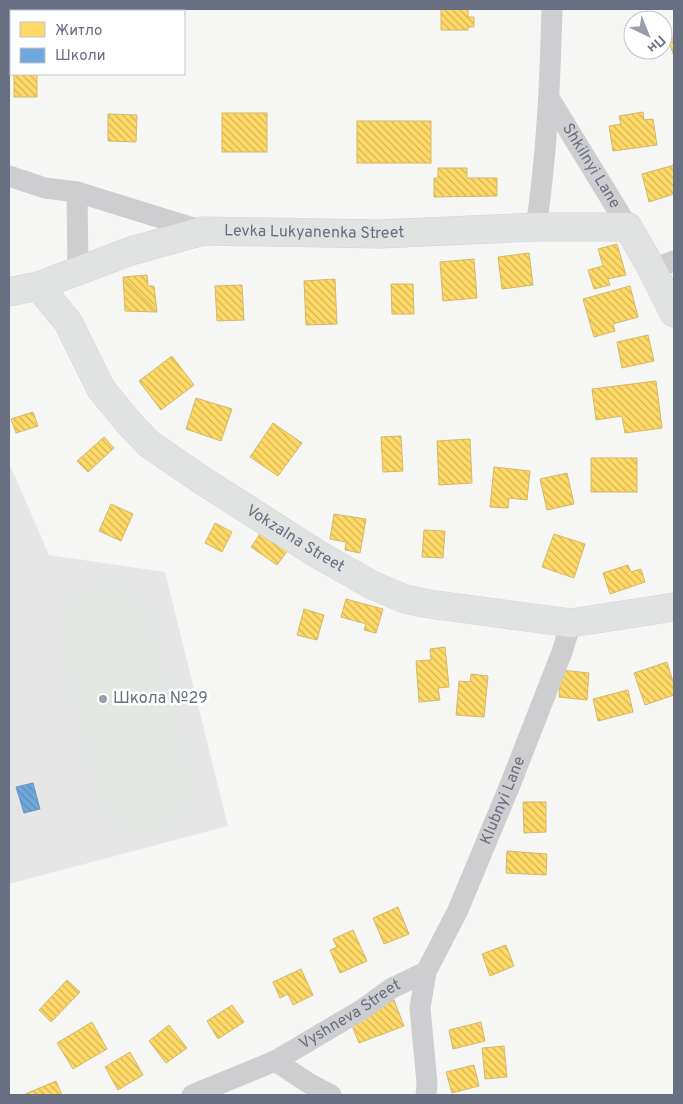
<svg xmlns="http://www.w3.org/2000/svg" width="683" height="1104" font-family="Overpass,sans-serif">
  <style>
    .built { fill: #e6e6e7 }
    .green { fill: #e4e8e4 }
    .homes { fill: url(#homes-back-hatch); stroke: #d2b96e }
    .schools { fill: url(#schools-back-hatch); stroke: #6d97c1 }
    .lines { fill: none; stroke-linecap: round; stroke-linejoin: round }
    .secondary-casing { stroke: #d3d3d4; stroke-width: 29 }
    .street { stroke: #ceced0; stroke-width: 21 }
    .secondary { stroke: #e1e2e2; stroke-width: 28 }
    .poi-dot { fill: #9a9eaa; stroke: #fff; stroke-width: 2 }
    .labels { text-anchor: middle; dominant-baseline: central; stroke-width: 5; stroke-linejoin: round; paint-order: stroke }
    .street-label { font-size: 16px; fill: #696f82; stroke: #fff }
    .poi-label { font-size: 16px; fill: #696f82; stroke: #fff; text-anchor: start }
  </style>
  <defs>
    <pattern id="homes-back-hatch" width="6" height="6" patternUnits="userSpaceOnUse" patternTransform="scale(1.25)"><rect width="6" height="6" fill="#ffd966"/><path d="M-1 5l2 2M0 0l6 6M5-1l2 2" fill="none" stroke="#d2b459"/></pattern>
    <pattern id="schools-back-hatch" width="6" height="6" patternUnits="userSpaceOnUse" patternTransform="scale(1.25)"><rect width="6" height="6" fill="#6fa8dc"/><path d="M-1 5l2 2M0 0l6 6M5-1l2 2" fill="none" stroke="#5f8db8"/></pattern>
  </defs>
  <rect width="100%" height="100%" fill="#f6f6f5"/>
  <path class="built" d="M9 463 49 555 165 572 228 826 9 884Z"/>
  <path class="green" d="M96 582C130 582 141 588 155 620L195 777C195 783 196 791 195 797 188 829 149 845 121 829 109 822 103 810 98 798L58 641C58 607 64 596 96 582Z"/>
  <g class="homes">
    <path d="M9 9H41V11L9 10Z"/>
    <path d="M441 9H468V17H474V27H468V30H441Z"/>
    <path d="M674 38V56L668 40Z"/>
    <rect x="9" y="40" width="2" height="23"/>
    <rect x="14" y="74" width="23" height="23"/>
    <path d="M643 112 644 120 653 119 657 145 613 151 609 126 621 124 619 116Z"/>
    <rect x="222" y="113" width="45" height="39"/>
    <path d="M108 114 137 115 136 142 108 141Z"/>
    <rect x="357" y="121" width="74" height="42"/>
    <path d="M674 165V194L649 202 642 174Z"/>
    <path d="M438 168H467V178H497V196L434 197V178H438Z"/>
    <path d="M617 244 626 275 608 279 610 285 594 289 588 270 603 266 598 249Z"/>
    <path d="M529 253 533 285 502 289 498 257Z"/>
    <path d="M474 259 477 298 443 301 440 262Z"/>
    <path d="M147 275 148 286H154L157 312 123 277Z"/>
    <path d="M123 277 157 312 125 311Z"/>
    <path d="M335 279 337 324 306 325 304 281Z"/>
    <path d="M391 284H413L414 314H392Z"/>
    <path d="M242 285 244 320 217 321 215 286Z"/>
    <path d="M630 286 638 317 613 324 615 331 594 337 583 299Z"/>
    <path d="M648 335 654 361 622 368 617 342Z"/>
    <path d="M172 356 194 385 161 410 139 381Z"/>
    <path d="M656 381 662 428 625 433 622 416 596 420 592 389Z"/>
    <path d="M196 398 232 409 221 441 186 429Z"/>
    <path d="M33 412 38 426 16 433 11 419Z"/>
    <path d="M273 423 302 443 278 476 250 457Z"/>
    <path d="M401 436 403 471 383 472 381 437Z"/>
    <path d="M104 437 114 448 88 472 77 461Z"/>
    <path d="M470 439 472 483 439 485 437 441Z"/>
    <rect x="591" y="458" width="46" height="34"/>
    <path d="M494 467 530 471 527 500 509 498 508 508 490 507Z"/>
    <path d="M567 473 574 504 547 510 540 479Z"/>
    <path d="M111 504 133 514 121 541 99 531Z"/>
    <path d="M334 514 366 519 360 553 345 550 346 542 330 539Z"/>
    <path d="M215 523 232 532 222 552 205 543Z"/>
    <path d="M424 530 445 531 443 558 422 557Z"/>
    <path d="M262 531 288 550 277 565 251 547Z"/>
    <path d="M554 534 585 544 574 578 542 567Z"/>
    <path d="M628 565 631 572 641 569 645 582 610 594 603 573Z"/>
    <path d="M346 599 383 609 376 633 364 630 366 624 341 617Z"/>
    <path d="M304 609 324 615 317 640 297 635Z"/>
    <path d="M445 647 449 687 438 688 440 700 419 702 416 661 431 660 430 649Z"/>
    <path d="M667 662 674 685V695L645 705 634 673Z"/>
    <path d="M561 670 589 673 587 700 559 697Z"/>
    <path d="M471 674 488 676 484 717 456 715 459 681 470 682Z"/>
    <path d="M628 690 633 712 598 721 593 699Z"/>
    <path d="M523 802H546V832L524 833Z"/>
    <path d="M507 851 547 854 546 875 506 873Z"/>
    <path d="M398 907 409 934 384 944 373 918Z"/>
    <path d="M353 930 367 961 340 973 330 950 337 947 333 939Z"/>
    <path d="M506 945 514 966 490 976 482 954Z"/>
    <path d="M301 969 313 995 293 1005 288 994 280 998 273 982Z"/>
    <path d="M67 980 80 992 51 1022 39 1010Z"/>
    <path d="M394 1000 404 1026 359 1043 349 1018Z"/>
    <path d="M232 1005 244 1022 218 1039 207 1021Z"/>
    <path d="M92 1022 107 1049 73 1069 57 1043Z"/>
    <path d="M481 1022 485 1041 453 1049 449 1030Z"/>
    <path d="M169 1025 187 1048 166 1063 149 1041Z"/>
    <path d="M504 1046 507 1077 485 1079 482 1048Z"/>
    <path d="M130 1052 143 1075 118 1090 105 1067Z"/>
    <path d="M474 1065 479 1086 452 1093 446 1072Z"/>
    <path d="M56 1081 62 1095H23Z"/>
  </g>
  <path class="schools" d="M33 783 40 809 24 813 16 787Z"/>
  <g class="lines">
    <defs>
      <g id="secondary">
        <path id="s4" d="M38 286 68 322 101 389 129 423 149 444 203 481 319 555 372 585 405 599 429 604 571 623 674 607"/>
        <path id="s5" d="M9 292 38 286 131 251 203 231 379 234 536 227H628L652 269 674 313"/>
      </g>
    </defs>
    <use href="#secondary" class="secondary-casing"/>
    <g class="street">
      <path id="s1" d="M549 98 628 227"/>
      <path d="M9 176 45 188 77 192 203 231"/>
      <path d="M77 192 78 272"/>
      <path d="M536 227C547 155 550 82 552 9"/>
      <path d="M652 269 674 261"/>
      <path d="M275 1061 310 1084 331 1095"/>
      <path id="s2" d="M192 1095 275 1061 363 1009 392 988 426 972"/>
      <path id="s3" d="M426 1095 427 1083 420 1008 426 972 458 910 510 785 562 652 571 623"/>
    </g>
    <use href="#secondary" class="secondary"/>
  </g>
  <circle class="poi-dot" cx="103" cy="699" r="5"/>
  <g class="labels">
    <g class="street-label">
      <text stroke="none"><textPath href="#s1" startOffset="80">Shkilnyi Lane</textPath></text>
      <text stroke="none"><textPath href="#s5" startOffset="315">Levka Lukyanenka Street</textPath></text>
      <text stroke="none"><textPath href="#s4" startOffset="369">Vokzalna Street</textPath></text>
      <text stroke="none"><textPath href="#s3" startOffset="312">Klubnyi Lane</textPath></text>
      <text stroke="none"><textPath href="#s2" startOffset="178">Vyshneva Street</textPath></text>
    </g>
    <g class="poi-label">
      <text x="113" y="699">Школа №29</text>
    </g>
  </g>
  <rect width="683" height="1104" fill="none" stroke="#696f82" stroke-width="20"/>
  <rect x="10" y="10" width="175" height="65" fill="#ffffff" stroke="#c3c5cd"/>
  <rect x="20" y="22" width="25" height="15" fill="#ffd966" stroke="#c3c5cd"/>
  <text x="55" y="35" font-size="15" fill="#696f82">Житло</text>
  <rect x="20" y="48" width="25" height="15" fill="#6fa8dc" stroke="#c3c5cd"/>
  <text x="55" y="60" font-size="15" fill="#696f82">Школи</text>
  <g transform="translate(648 35) rotate(137)"><circle r="24" fill="#ffffff" stroke="#c3c5cd"/>
  <path d="M0-4L9 19L0 12L-9 19Z" fill="#9a9eaa"/>
  <text y="-8" font-size="14" font-weight="bold" text-anchor="middle" fill="#696f82">Пн</text>
  </g>
</svg>
